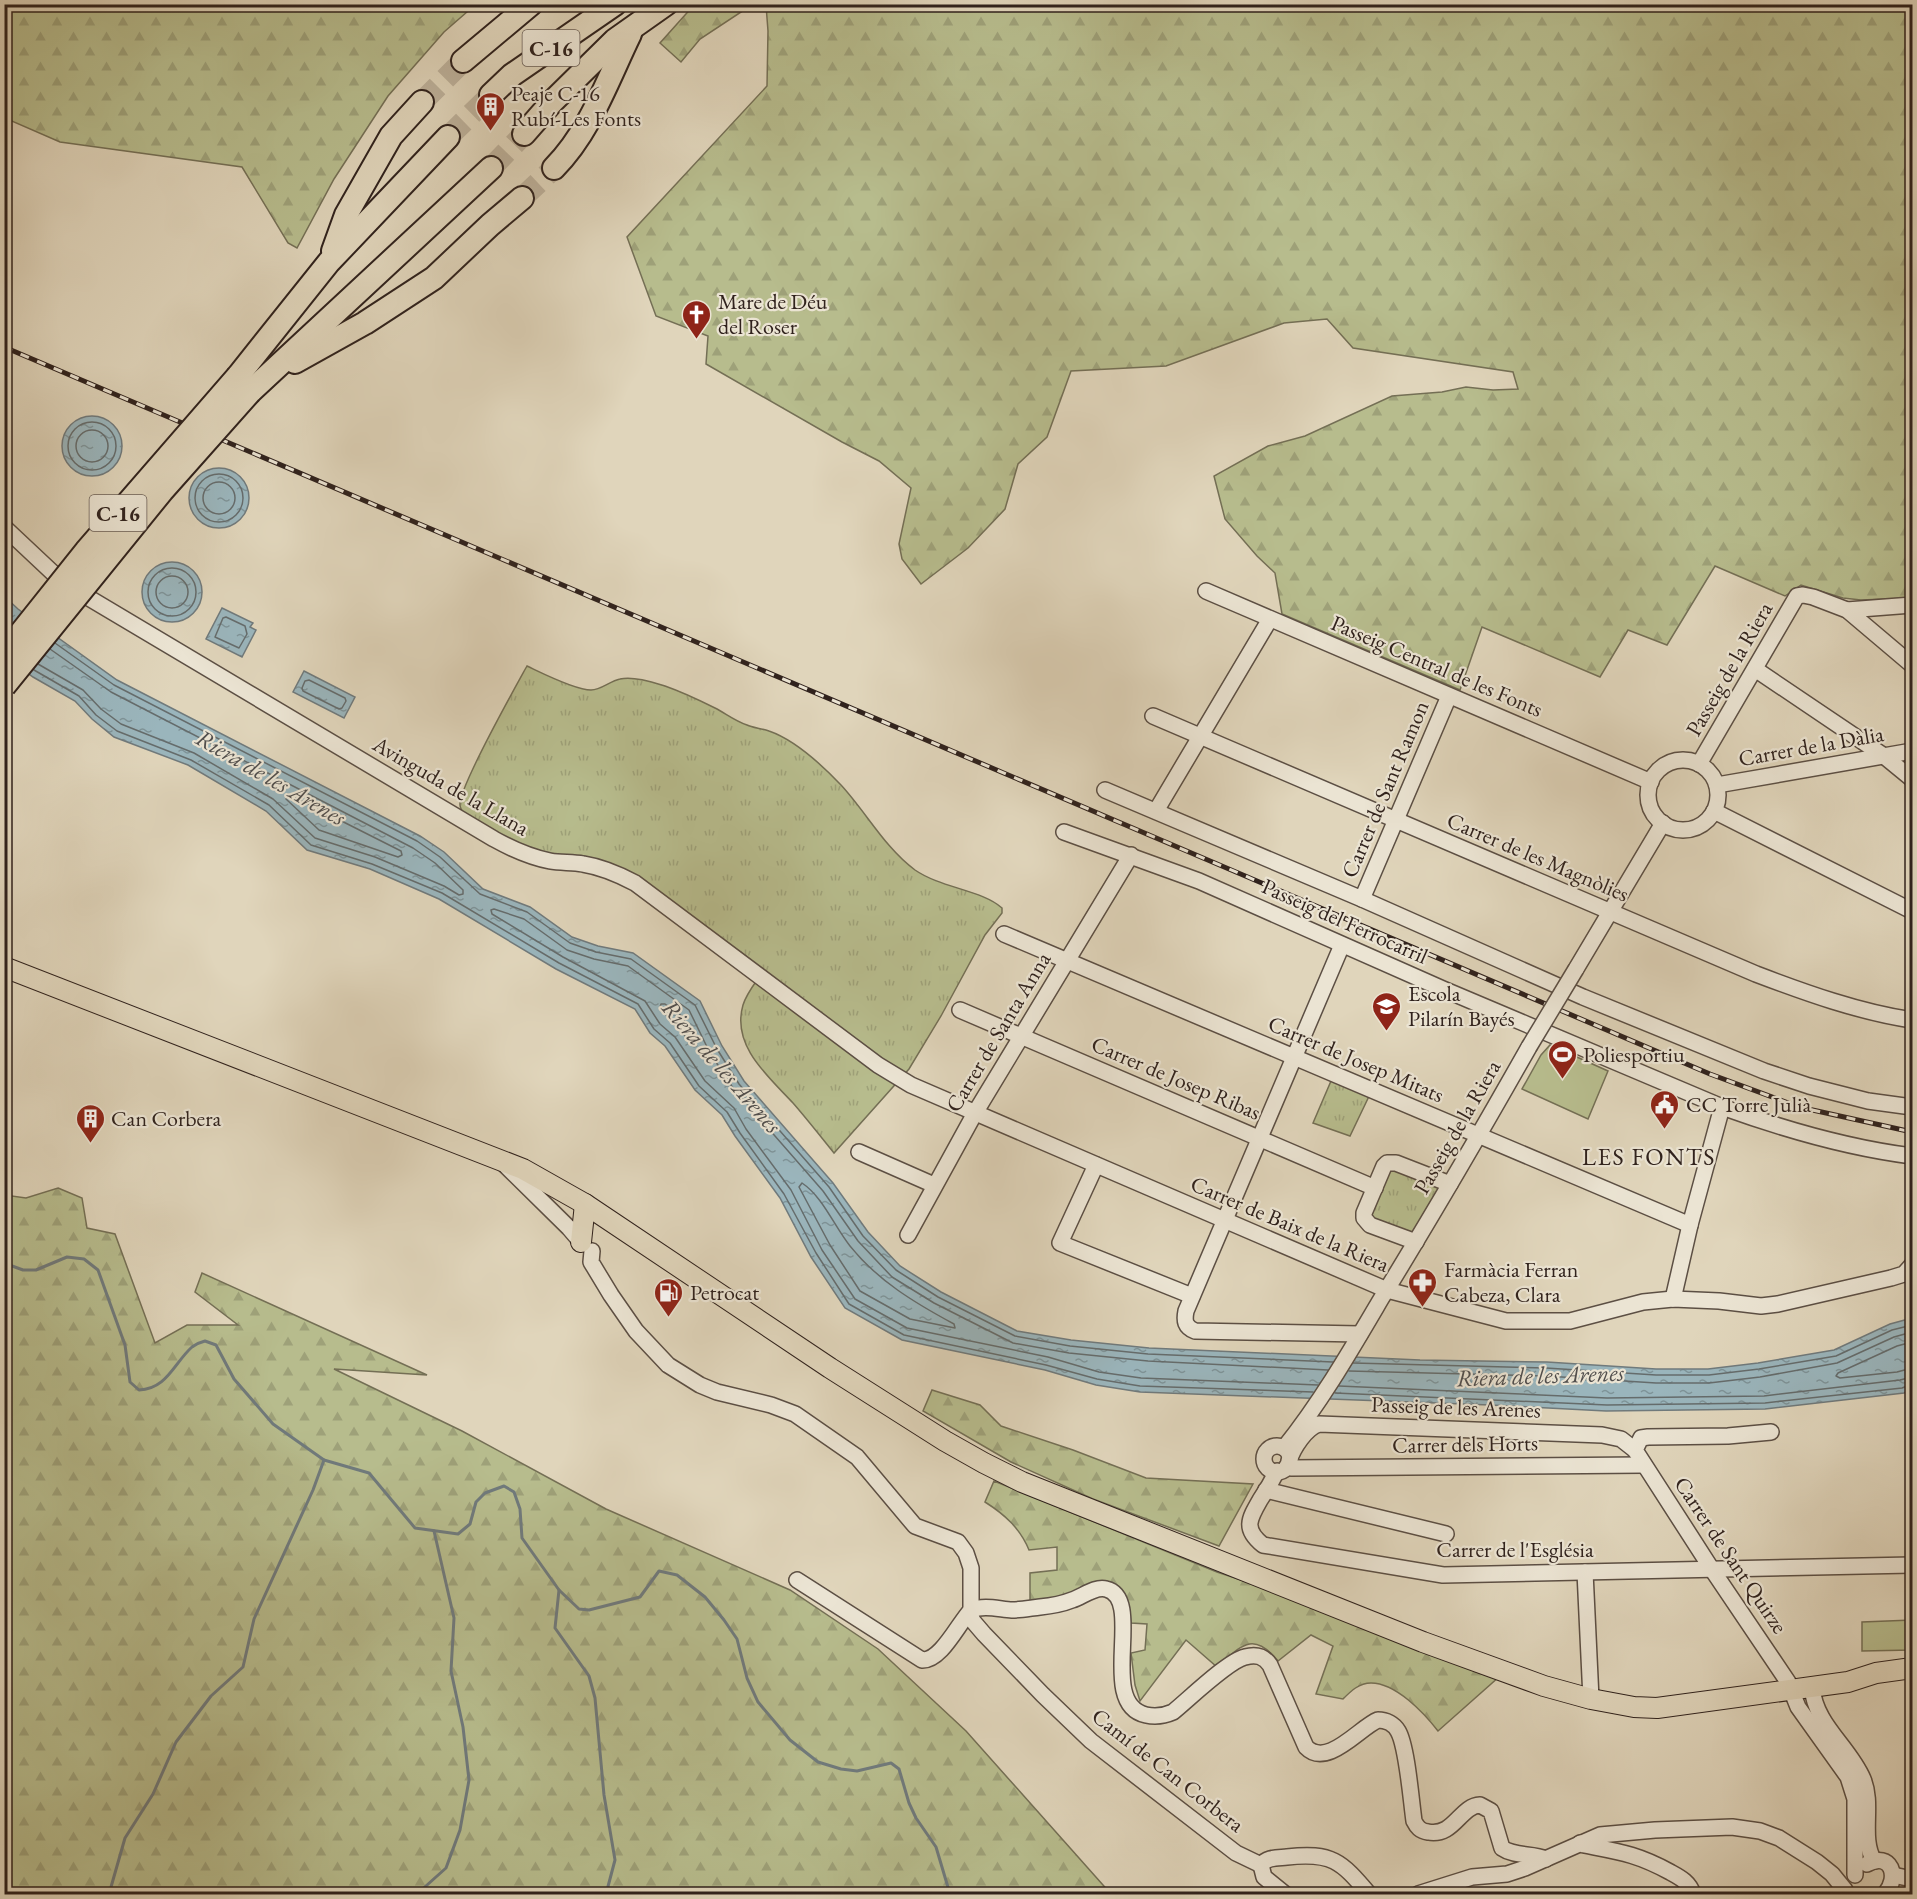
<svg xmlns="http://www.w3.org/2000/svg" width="1917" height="1899" font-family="'EB Garamond',serif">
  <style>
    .forest { fill: url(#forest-firs); stroke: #746f55; stroke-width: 1.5 }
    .park { fill: url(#park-tufts); stroke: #746f55; stroke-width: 1.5 }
    .pitch { fill: #b7bc8d; stroke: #746f55; stroke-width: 1.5 }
    .water { fill: url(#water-ripples); stroke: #707a7c; stroke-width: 1.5 }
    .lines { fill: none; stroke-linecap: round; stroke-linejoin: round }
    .shore { stroke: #656c6c; stroke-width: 1.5 }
    .stream { stroke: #707a7c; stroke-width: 3 }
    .highway-tunnel { stroke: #bdb19b; stroke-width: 22; stroke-dasharray: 22 11; stroke-linecap: butt }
    .minor-casing { stroke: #5c4f44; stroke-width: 18 }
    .major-casing { stroke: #30221d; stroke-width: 22 }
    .highway-casing { stroke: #30221d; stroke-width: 26 }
    .minor { stroke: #ebe4d3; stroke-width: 15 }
    .major { stroke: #e0d5bb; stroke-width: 20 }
    .highway { stroke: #e0d5bb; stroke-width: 22 }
    .rail-casing { stroke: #30221d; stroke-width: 5 }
    .rail { stroke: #ebe4d3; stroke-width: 3; stroke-dasharray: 9; stroke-linecap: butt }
    .minor-bridge-casing { stroke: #5c4f44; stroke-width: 18; stroke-linecap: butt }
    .highway-bridge-casing { stroke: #30221d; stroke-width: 26; stroke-linecap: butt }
    .minor-bridge { stroke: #ebe4d3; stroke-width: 15 }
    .highway-bridge { stroke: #e0d5bb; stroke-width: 22 }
    .labels { text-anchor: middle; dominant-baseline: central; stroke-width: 4.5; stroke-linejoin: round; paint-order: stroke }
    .shield { fill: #ebe4d3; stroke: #685c54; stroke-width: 1.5 }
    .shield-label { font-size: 21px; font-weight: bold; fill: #30221d }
    .poi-label { font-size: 22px; fill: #30221d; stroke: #ebe4d3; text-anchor: start }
    .street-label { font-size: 22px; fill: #30221d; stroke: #ebe4d3 }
    .water-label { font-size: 24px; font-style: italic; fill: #504e4d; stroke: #ebe4d3 }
    .neighbourhood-label { font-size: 24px; letter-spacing: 1.5px; fill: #30221d; stroke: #ebe4d3 }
  </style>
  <defs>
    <pattern id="forest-firs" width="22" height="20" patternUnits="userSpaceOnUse" patternTransform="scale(1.5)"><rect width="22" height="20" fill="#b7bc8d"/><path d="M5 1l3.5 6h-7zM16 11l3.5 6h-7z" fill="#9ea179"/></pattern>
    <pattern id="park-tufts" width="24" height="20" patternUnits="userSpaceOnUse" patternTransform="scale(1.5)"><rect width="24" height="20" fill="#b7bc8d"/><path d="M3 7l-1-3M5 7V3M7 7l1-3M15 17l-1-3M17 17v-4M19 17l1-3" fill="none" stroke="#9ea179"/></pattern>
    <pattern id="water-ripples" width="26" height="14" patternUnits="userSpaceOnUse" patternTransform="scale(1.5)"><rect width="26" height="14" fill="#9ab5bc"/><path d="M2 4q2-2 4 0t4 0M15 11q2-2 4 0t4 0" fill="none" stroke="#7e9398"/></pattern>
  </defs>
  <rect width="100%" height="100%" fill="#e0d5bb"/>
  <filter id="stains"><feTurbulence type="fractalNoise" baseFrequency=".00333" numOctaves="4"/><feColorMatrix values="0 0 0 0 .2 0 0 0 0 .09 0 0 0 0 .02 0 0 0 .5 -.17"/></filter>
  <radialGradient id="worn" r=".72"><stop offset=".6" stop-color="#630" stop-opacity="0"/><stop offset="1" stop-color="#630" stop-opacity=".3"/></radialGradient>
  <g class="forest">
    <path d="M5 4H475V5L444 32 388 96 334 179 297 248 288 243 242 167 60 142 7 119 4 115Z"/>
    <path d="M694 5V4L763 5 744 10 700 39 681 62 660 43Z"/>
    <path d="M766 5H1912V598L1861 600 1843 598 1801 585 1785 596 1715 566 1667 645 1628 630 1600 677 1482 627 1460 690 1282 614 1275 573 1257 556 1225 519 1214 476 1268 446 1305 436 1392 396 1442 392 1466 387 1493 390 1518 389 1513 372 1353 348 1327 319 1284 323 1166 366 1071 371 1047 437 1018 464 1005 509 968 548 921 584 902 559 899 544 911 488 879 461 842 442 706 364 708 336 656 316 627 237 767 86 768 31Z"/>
    <path d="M58 1188 82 1198 87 1228 115 1234 155 1343 187 1325H238L195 1292 202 1273 427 1375 334 1369 462 1431 606 1509 790 1590 878 1649 966 1731 1111 1894H5V1195L26 1198Z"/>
    <path d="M932 1390 980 1405 1001 1426 1073 1450 1146 1478 1253 1484 1219 1546 1093 1499 1011 1462 923 1411Z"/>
    <path d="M994 1481 1217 1572 1280 1593 1500 1676 1438 1731C1424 1713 1396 1683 1371 1683 1359 1683 1351 1691 1343 1699L1316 1694 1333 1646 1311 1635 1278 1661C1253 1630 1241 1646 1217 1667L1186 1640 1140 1701 1135 1685 1131 1653 1145 1650 1147 1624 1131 1623C1127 1561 1095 1586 1058 1598 1049 1601 1039 1602 1030 1604V1573L1057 1570V1547L1029 1550C1020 1528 1004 1514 985 1502Z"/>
  </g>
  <g class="park">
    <path d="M527 666C542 673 575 690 591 690 601 690 610 681 620 679 633 676 652 682 665 686 682 692 699 700 715 708 725 713 735 721 747 725 753 728 761 728 769 731 795 740 821 764 841 785 866 812 885 848 915 870 941 888 982 890 1002 908V913L985 935 941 1016 909 1069 834 1153C821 1137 807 1119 793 1103 769 1077 731 1046 743 1005 747 992 757 981 764 970L655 889 528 850 467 817C464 813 460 810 460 805 458 789 516 686 527 666Z"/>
    <path d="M1334 1074 1372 1090 1350 1136 1313 1123Z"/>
    <path d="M1384 1166 1450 1184 1416 1242 1367 1222Z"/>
  </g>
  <g class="pitch">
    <path d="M1550 1045 1608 1071 1588 1119 1522 1089 1541 1055Z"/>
    <path d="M1912 1620V1650L1862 1651V1622Z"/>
  </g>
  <g class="water">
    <circle cx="92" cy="446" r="30"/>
    <circle cx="219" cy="498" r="30"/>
    <circle cx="172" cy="592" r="30"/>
    <path d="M4 596 18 609 117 680 420 836 444 852 483 889 530 907 572 937 598 946 633 953 700 1001 722 1046 744 1081 833 1183 868 1232 900 1266 941 1292 1017 1331 1071 1340 1149 1348 1420 1360 1547 1362 1656 1369H1708L1758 1363 1834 1350 1890 1324 1912 1318V1389L1904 1393 1765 1409 1606 1411 1490 1405 1140 1392 1096 1385 1045 1370 902 1340 845 1308 811 1257 780 1198 735 1136 722 1115 695 1090 665 1046 650 1033 635 1009 556 969 439 899 370 869 307 850 266 811 188 765 114 737 92 719 75 701 33 677 5 656Z"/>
    <path d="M222 608 253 623 250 627 256 630 242 657 206 639Z"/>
    <path d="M304 671 355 697 344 718 293 692Z"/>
  </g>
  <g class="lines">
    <g class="shore">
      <circle cx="92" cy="446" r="24"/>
      <circle cx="92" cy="446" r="16"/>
      <circle cx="219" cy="498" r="24"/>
      <circle cx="219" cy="498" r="16"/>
      <circle cx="172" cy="592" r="24"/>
      <circle cx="172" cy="592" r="16"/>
      <path d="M226 617 245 626 247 634 239 648 215 637 223 618Z"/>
      <path d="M55 643 114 685 417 841 440 857 480 894 527 912 570 943 596 952 631 959 695 1005 717 1049 739 1084 829 1187 863 1236 896 1270 938 1297 1015 1336 1070 1346 1148 1354 1333 1362"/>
      <path d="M38 664 83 690 101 709 121 724 194 753 273 799 315 838 375 857 444 886 459 895 463 894V890L435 863 413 848 111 692 50 649"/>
      <path d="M34 670 79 696 96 715 117 731 191 760 269 805 311 845 372 864 442 893 559 963 638 1004 654 1029 670 1043 699 1086 727 1112 740 1133 784 1194 816 1253 849 1304 904 1335 1046 1365 1097 1379 1140 1386 1313 1392"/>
      <path d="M309 680 345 698 346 701 342 708 339 709 303 691 302 688 305 681Z"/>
      <path d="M288 794 401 851 402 855 398 857 319 830 286 799Z"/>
      <path d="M661 1004H665L682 1016 693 1037 692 1041 688 1040C680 1028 668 1020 660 1007Z"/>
      <path d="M802 1183C823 1197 834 1226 850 1246 878 1281 915 1303 954 1324L955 1328 910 1319 860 1291 830 1245 799 1187Z"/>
      <path d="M1912 1342 1897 1346 1838 1373 1836 1376 1840 1378 1897 1372 1912 1368"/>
      <path d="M1353 1363 1546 1368 1656 1375H1709L1759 1369 1836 1356 1892 1330 1912 1325"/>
      <path d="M1349 1371 1546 1376 1656 1383H1709L1760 1377 1837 1363 1894 1337 1912 1332"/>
      <path d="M1318 1385 1141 1378 1099 1372 1048 1357 907 1328 855 1299 822 1250 791 1190 746 1129 734 1108 705 1081 675 1037 660 1024 645 1001 563 957 492 914 491 910 494 909 524 919 567 950 594 959 628 966 689 1010 710 1053 733 1088 823 1191 858 1241 892 1277 934 1303 1013 1343 1069 1353 1148 1361 1328 1370"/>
      <path d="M1339 1386 1607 1398 1764 1396 1900 1380 1912 1377"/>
      <path d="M1335 1393 1607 1405 1765 1403 1902 1388 1912 1384"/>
    </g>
    <g class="stream">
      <path d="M4 1263 23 1270H36L67 1257 84 1259 98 1270 125 1345 130 1382 139 1390C167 1389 174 1363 192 1347 196 1344 201 1342 205 1341L216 1345 234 1379 273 1424 324 1460 369 1473 415 1528 458 1534 470 1524 476 1502 485 1493 504 1486 514 1492 520 1509 522 1538 559 1590 579 1609 589 1610 640 1597 659 1571 677 1575 705 1597 724 1620 737 1639 747 1678 758 1702 790 1740 818 1762 841 1769 857 1771 891 1763 899 1769 909 1803 916 1818 936 1847 950 1894"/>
      <path d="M559 1590 555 1628 589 1676 595 1698 604 1795 615 1860 606 1894"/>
      <path d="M109 1894 125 1838 153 1794 176 1742 211 1696 243 1667 254 1619 313 1490 324 1460"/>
      <path d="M417 1894 446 1868 460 1830 469 1780 463 1727 451 1671 454 1618 434 1531"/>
    </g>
    <g class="highway-tunnel">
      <path d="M422 102 463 61"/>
      <path d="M448 137 491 95"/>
      <path d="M491 168 524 134"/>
      <path d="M522 198 554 168"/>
    </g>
    <defs>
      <g id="minor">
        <path d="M4 527 53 573 89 598 494 839C512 849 530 857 550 861 561 863 572 862 583 864 602 867 618 874 635 883L878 1065 911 1085 1387 1290 1506 1321H1570L1643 1302 1673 1299 1719 1301 1761 1306 1778 1304 1891 1278 1904 1274 1912 1265"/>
        <path d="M1206 591 1651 782"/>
        <path d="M1847 610 1912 605"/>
        <path d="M1755 669 1884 756 1912 779"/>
        <path d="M1153 716 1756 974C1806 993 1859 1012 1912 1020"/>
        <circle cx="1683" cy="795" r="35"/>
        <path d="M1699 764 1797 596 1803 595 1813 597 1847 610 1912 665"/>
        <path d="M1717 785 1912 751"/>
        <path d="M1105 790 1362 899 1583 997 1764 1071 1809 1086 1868 1101 1912 1107"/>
        <path d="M1156 811 1270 619"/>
        <path d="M1714 811 1912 911"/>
        <path d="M1064 832 1199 881 1443 989 1722 1107C1783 1129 1848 1148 1912 1156"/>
        <path d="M1362 899 1449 696"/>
        <path d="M1004 934 1690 1225"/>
        <path d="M1342 945 1186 1311C1184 1321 1185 1327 1195 1331L1360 1334"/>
        <path d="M1576 969 1663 823"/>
        <path d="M960 1010 1375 1188"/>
        <path d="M859 1152 934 1185"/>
        <path d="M505 1165 569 1228 581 1242"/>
        <path d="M1096 1165 1060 1243 1192 1296"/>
        <path d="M908 1235 975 1113 1131 855"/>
        <path d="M1416 1242 1370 1225 1364 1218V1213L1384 1166 1387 1163H1396L1450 1184"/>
        <path d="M592 1251 591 1262 611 1295 636 1331 668 1365 700 1385 717 1392 771 1405 795 1414 857 1457 915 1526 958 1542 966 1553 971 1568V1610C958 1624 941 1661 922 1660L797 1580"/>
        <path d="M1673 1299 1690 1225 1722 1107"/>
        <path d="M1771 1432 1728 1436 1648 1437 1641 1438 1635 1450 1711 1568 1788 1682 1798 1707 1848 1777 1855 1799V1875"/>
        <circle cx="1277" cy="1459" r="13"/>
        <path d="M1284 1448C1321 1402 1351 1350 1381 1299 1432 1216 1481 1132 1529 1047"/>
        <path d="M1289 1461C1293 1448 1306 1428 1319 1424L1602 1435 1621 1439 1635 1450"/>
        <path d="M1287 1466 1291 1468 1644 1465"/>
        <path d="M1277 1471C1272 1481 1266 1491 1260 1500 1249 1519 1243 1529 1263 1545L1443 1575 1912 1565"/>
        <path d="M1266 1490 1446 1534"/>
        <path d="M1585 1572 1591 1699"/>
        <path d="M1812 1687C1815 1725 1849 1746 1863 1779 1874 1805 1860 1837 1874 1861"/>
        <path d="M1580 1843 1584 1845C1620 1852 1637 1854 1670 1872 1681 1878 1689 1882 1693 1894"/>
        <path d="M1867 1864C1891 1851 1900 1877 1885 1894"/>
        <path d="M1261 1865 1236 1853 1091 1741 1043 1695 984 1634 972 1620 971 1610C984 1605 998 1609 1012 1610 1021 1610 1031 1608 1040 1607 1050 1606 1062 1604 1072 1600 1082 1597 1095 1586 1106 1589 1146 1598 1096 1704 1146 1715 1155 1717 1164 1716 1173 1712 1189 1699 1228 1661 1245 1657 1256 1654 1264 1656 1270 1665L1306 1747C1327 1769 1360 1727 1378 1720 1386 1720 1394 1724 1398 1731 1407 1746 1411 1800 1414 1821 1417 1827 1420 1831 1428 1832 1454 1837 1460 1806 1480 1805L1491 1811 1502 1848C1515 1857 1532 1853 1546 1859"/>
        <path d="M1261 1865C1267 1857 1277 1858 1287 1857 1332 1852 1341 1861 1369 1894"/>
        <path d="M1261 1865 1264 1877 1285 1894"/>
        <path d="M1893 1875 1912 1879"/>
        <path d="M1418 1894 1472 1877 1507 1874 1525 1868 1600 1835 1655 1830 1732 1827 1760 1831 1779 1838 1817 1862 1832 1874 1845 1890"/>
      </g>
      <g id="major">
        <path d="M4 967 523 1169 585 1204 830 1368 945 1441 984 1463 1022 1482 1423 1642 1544 1686 1591 1699 1634 1707 1657 1708 1848 1682 1876 1673 1912 1668"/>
        <path d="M581 1242 585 1204"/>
      </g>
      <g id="highway">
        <path d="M463 61 531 4"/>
        <path d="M491 95 512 75 615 4"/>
        <path d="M524 134 552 102 615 40 666 4"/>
        <path d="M554 168C590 132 608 79 630 34"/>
        <path d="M333 251 346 215 391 136 422 102"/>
        <path d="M295 362 365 323 434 278 490 225 522 198"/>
        <path d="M238 376 329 262 448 137"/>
        <path d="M250 392 491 168"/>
      </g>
    </defs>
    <use href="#minor" class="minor-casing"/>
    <use href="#major" class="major-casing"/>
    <use href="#highway" class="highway-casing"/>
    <use href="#minor" class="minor"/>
    <use href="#major" class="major"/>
    <use href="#highway" class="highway"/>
    <defs>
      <path id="rail" d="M4 347 1710 1074 1799 1107 1912 1132"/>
    </defs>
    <use href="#rail" class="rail-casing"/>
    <use href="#rail" class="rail"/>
    <defs>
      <path id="minor-bridge" d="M1529 1047 1576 969"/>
      <g id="highway-bridge">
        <path d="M4 654 86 551 238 376"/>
        <path d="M4 686 162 491 250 392"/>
      </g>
    </defs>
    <use href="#minor-bridge" class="minor-bridge-casing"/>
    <use href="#highway-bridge" class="highway-bridge-casing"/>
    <use href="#minor-bridge" class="minor-bridge"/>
    <use href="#highway-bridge" class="highway-bridge"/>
  </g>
  <defs>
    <symbol id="building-pin" viewBox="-11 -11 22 30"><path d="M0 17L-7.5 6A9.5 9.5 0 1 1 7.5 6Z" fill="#8f2418" stroke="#ebe4d3"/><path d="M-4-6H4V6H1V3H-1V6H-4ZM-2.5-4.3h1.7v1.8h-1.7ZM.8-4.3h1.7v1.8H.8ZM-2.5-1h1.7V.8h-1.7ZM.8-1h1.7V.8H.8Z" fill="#fff"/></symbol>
    <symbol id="church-pin" viewBox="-11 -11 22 30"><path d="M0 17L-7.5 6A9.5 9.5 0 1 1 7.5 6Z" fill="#8f2418" stroke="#ebe4d3"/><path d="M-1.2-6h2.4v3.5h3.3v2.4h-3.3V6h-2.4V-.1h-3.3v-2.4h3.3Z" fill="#fff"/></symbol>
    <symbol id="school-pin" viewBox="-11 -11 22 30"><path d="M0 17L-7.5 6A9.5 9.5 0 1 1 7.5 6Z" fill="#8f2418" stroke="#ebe4d3"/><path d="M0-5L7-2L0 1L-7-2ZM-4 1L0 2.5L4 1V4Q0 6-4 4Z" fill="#fff"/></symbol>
    <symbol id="stadium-pin" viewBox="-11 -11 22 30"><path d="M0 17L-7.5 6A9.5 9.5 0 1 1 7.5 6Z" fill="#8f2418" stroke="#ebe4d3"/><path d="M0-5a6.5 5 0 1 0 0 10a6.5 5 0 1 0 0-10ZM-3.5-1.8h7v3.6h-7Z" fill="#fff"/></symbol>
    <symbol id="civic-pin" viewBox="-11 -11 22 30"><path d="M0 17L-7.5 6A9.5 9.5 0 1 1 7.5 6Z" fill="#8f2418" stroke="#ebe4d3"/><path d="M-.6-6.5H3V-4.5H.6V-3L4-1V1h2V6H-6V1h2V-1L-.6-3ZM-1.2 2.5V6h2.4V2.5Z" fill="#fff"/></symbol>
    <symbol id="pharmacy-pin" viewBox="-11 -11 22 30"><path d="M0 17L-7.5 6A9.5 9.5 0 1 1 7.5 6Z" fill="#8f2418" stroke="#ebe4d3"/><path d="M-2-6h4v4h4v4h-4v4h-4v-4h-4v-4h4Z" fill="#fff"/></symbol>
    <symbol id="fuel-pin" viewBox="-11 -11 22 30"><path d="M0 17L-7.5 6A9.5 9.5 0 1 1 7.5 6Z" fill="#8f2418" stroke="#ebe4d3"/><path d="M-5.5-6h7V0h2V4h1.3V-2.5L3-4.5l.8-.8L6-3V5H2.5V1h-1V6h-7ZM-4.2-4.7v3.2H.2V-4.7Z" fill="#fff"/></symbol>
  </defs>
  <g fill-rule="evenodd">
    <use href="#building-pin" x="474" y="90" width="33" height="45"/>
    <use href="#church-pin" x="680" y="298" width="33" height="45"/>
    <use href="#school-pin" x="1370" y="990" width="33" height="45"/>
    <use href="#stadium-pin" x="1546" y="1038" width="33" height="45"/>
    <use href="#civic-pin" x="1648" y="1088" width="33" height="45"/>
    <use href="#building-pin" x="74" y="1102" width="33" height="45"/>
    <use href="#pharmacy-pin" x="1406" y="1266" width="33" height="45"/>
    <use href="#fuel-pin" x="652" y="1276" width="33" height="45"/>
  </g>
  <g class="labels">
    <g class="shield">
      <rect x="522.5" y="30" width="57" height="36" rx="4.5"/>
      <rect x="89.5" y="495" width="57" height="36" rx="4.5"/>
    </g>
    <g class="shield-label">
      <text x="551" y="48">C-16</text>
      <text x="118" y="513">C-16</text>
    </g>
    <g class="poi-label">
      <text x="511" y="93">Peaje C-16<tspan x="511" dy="25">Rubí-Les Fonts</tspan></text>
      <text x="718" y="301">Mare de Déu<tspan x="718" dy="25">del Roser</tspan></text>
      <text x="1408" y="993">Escola<tspan x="1408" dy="25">Pilarín Bayés</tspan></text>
      <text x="1583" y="1054">Poliesportiu</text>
      <text x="1686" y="1104">CC Torre Julià</text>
      <text x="111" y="1118">Can Corbera</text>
      <text x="1444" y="1269">Farmàcia Ferran<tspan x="1444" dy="25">Cabeza, Clara</tspan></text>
      <text x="690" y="1292">Petrocat</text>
    </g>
    <g class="street-label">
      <text transform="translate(1437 666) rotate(23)">Passeig Central de les Fonts</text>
      <text transform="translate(1729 669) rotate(-60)">Passeig de la Riera</text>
      <text transform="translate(1811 746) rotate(-10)">Carrer de la Dàlia</text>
      <text transform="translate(451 786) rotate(30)">Avinguda de la Llana</text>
      <text transform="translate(1385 789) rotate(-67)">Carrer de Sant Ramon</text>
      <text transform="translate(1538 857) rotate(23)">Carrer de les Magnòlies</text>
      <text transform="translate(1345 921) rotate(24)">Passeig del Ferrocarril</text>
      <text transform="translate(998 1032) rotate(-59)">Carrer de Santa Anna</text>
      <text transform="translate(1356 1059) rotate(23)">Carrer de Josep Mitats</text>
      <text transform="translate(1176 1078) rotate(23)">Carrer de Josep Ribas</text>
      <text transform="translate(1457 1127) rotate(-60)">Passeig de la Riera</text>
      <text transform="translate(1290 1224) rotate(23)">Carrer de Baix de la Riera</text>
      <text transform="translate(1456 1407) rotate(2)">Passeig de les Arenes</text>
      <text transform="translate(1465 1444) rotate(-1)">Carrer dels Horts</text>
      <text x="1515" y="1549">Carrer de l'Església</text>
      <text transform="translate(1731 1555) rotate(56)">Carrer de Sant Quirze</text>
      <text transform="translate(1168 1770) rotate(38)">Camí de Can Corbera</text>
    </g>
    <g class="water-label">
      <text transform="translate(271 777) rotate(30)">Riera de les Arenes</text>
      <text transform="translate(722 1066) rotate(49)">Riera de les Arenes</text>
      <text transform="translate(1540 1375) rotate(-2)">Riera de les Arenes</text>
    </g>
    <g class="neighbourhood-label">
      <text x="1649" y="1156">LES FONTS</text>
    </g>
  </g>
  <rect width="1917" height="1899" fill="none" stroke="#e0d5bb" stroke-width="24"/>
  <rect x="6" y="6" width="1905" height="1887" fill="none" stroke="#30221d" stroke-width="3"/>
  <rect x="12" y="12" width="1893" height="1875" fill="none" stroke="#30221d" stroke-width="1.5"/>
  <rect width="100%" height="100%" filter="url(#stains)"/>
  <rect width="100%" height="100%" fill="url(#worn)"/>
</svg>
